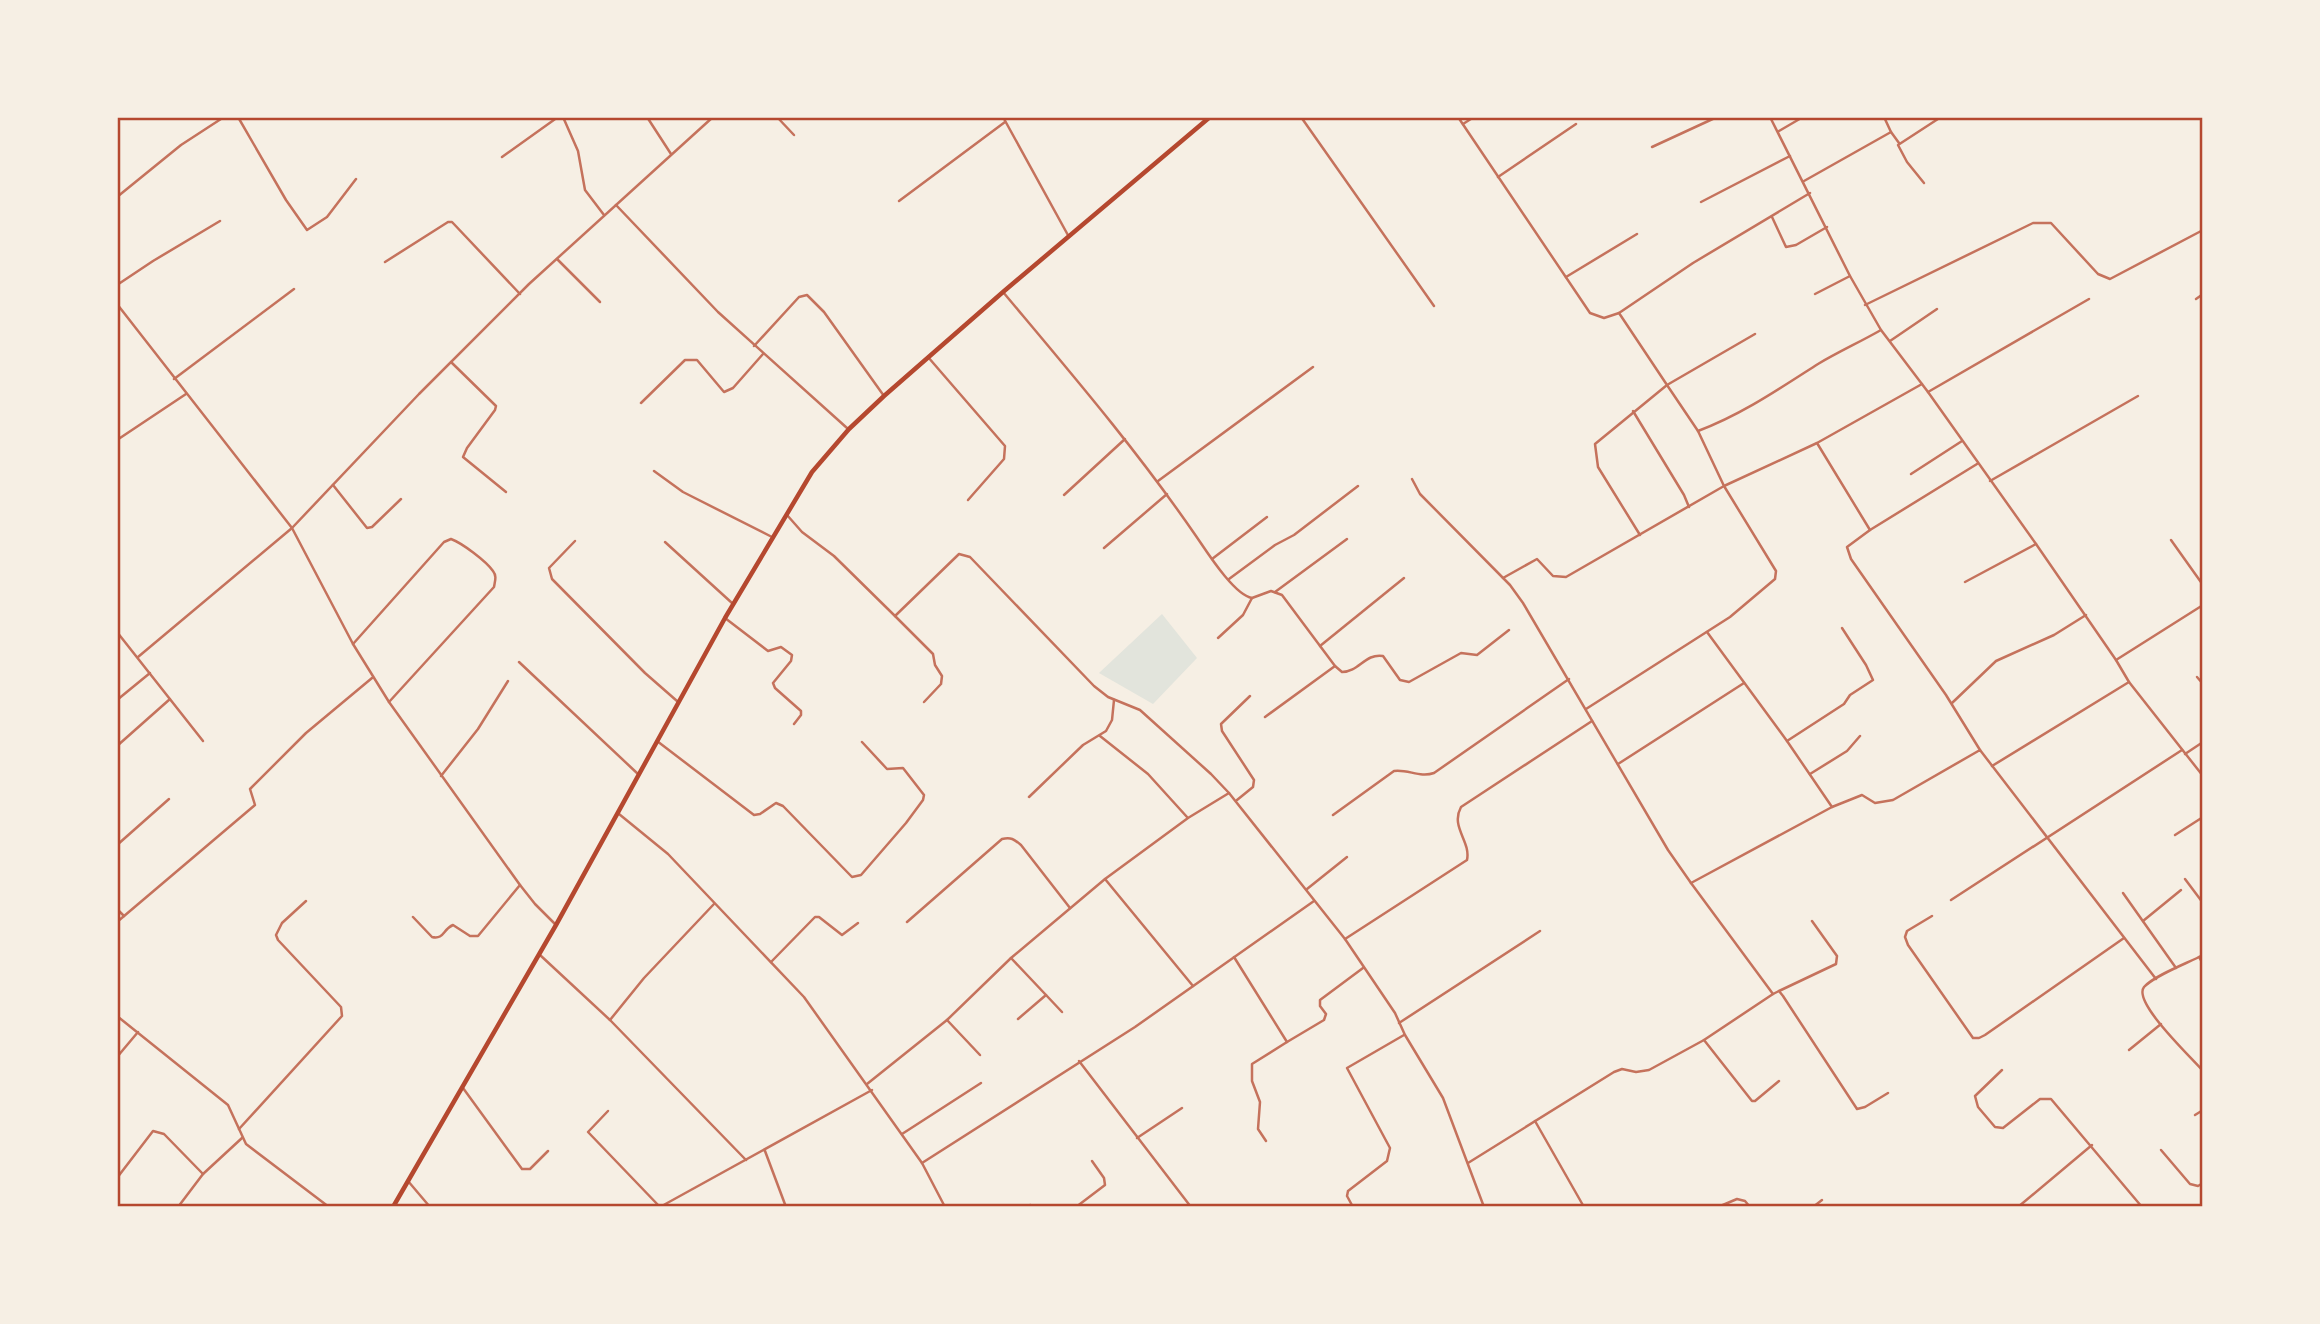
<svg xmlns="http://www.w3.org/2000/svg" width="2320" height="1324" font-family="Lora,serif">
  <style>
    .green { fill: #e2e4dc }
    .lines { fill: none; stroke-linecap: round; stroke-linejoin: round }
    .minor { stroke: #c5725c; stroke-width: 2.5 }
    .primary { stroke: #b5482f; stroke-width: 4.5 }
    .neatline { fill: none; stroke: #b5482f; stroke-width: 2.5 }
  </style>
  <rect width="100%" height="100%" fill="#f6efe4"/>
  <path class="green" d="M1162 614 1197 658 1153 704 1099 673Z"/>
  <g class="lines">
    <g class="minor">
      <path d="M238 117 286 200 307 230 327 217 356 179"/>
      <path d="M563 117 578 151 585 190 604 215"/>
      <path d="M647 117 671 154"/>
      <path d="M777 117 794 135"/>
      <path d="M1003 117 1069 237"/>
      <path d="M1301 117 1434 306"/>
      <path d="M1458 117 1590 313 1604 318 1619 313 1693 263 1810 193"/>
      <path d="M1770 117 1850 276 1881 330 1928 392 2036 544 2116 660 2129 682 2203 776"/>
      <path d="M1884 117 1891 132"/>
      <path d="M1463 124 1474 117"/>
      <path d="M1779 131 1803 117"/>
      <path d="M1652 147 1717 117"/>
      <path d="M502 157 558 117"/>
      <path d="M1498 177 1576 124"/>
      <path d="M1804 181 1891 132 1899 143"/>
      <path d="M1924 183 1907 162 1898 145 1941 117"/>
      <path d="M117 197 181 145 224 117"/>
      <path d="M899 201 1005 122"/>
      <path d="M1701 202 1790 156"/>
      <path d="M616 205 718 312 847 428"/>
      <path d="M1772 217 1786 247 1796 245 1827 227"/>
      <path d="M557 259 600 302"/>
      <path d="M385 262 448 222H452L520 294"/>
      <path d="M1566 277 1637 234"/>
      <path d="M117 285 153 261 220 221"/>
      <path d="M1003 292C1070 372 1137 450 1196 536 1207 552 1234 595 1252 598L1271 591 1282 595 1335 666 1342 672C1359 672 1365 653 1383 656L1400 680 1409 682 1461 653 1477 655 1509 630"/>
      <path d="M1815 294 1850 276"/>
      <path d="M2196 299 2203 294"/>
      <path d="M117 304 292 528 353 644 389 702 520 885 535 904 556 925"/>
      <path d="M1865 305 2033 223H2051L2098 274 2110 279 2203 230"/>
      <path d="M1619 313 1667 385 1595 444 1598 467 1640 535"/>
      <path d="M1890 341 1937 309"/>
      <path d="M754 346 799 297 807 295 824 312 884 396"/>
      <path d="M928 357 1005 446 1004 459 968 500"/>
      <path d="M451 362 496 406 495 410 467 448 463 457 506 492"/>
      <path d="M174 379 294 289"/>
      <path d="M1928 392 2089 299"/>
      <path d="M641 403 685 360H697L724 392 733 388 763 354"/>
      <path d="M1633 411 1684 495 1689 507"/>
      <path d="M1698 431C1741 415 1779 389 1818 364 1838 352 1860 342 1881 330"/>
      <path d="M117 440 186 394"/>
      <path d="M1817 443 1870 530"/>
      <path d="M1977 464 1870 530 1847 547 1851 559 1946 695 1980 750"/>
      <path d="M654 471 683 492 772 537"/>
      <path d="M1911 474 1962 441"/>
      <path d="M1412 479 1420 494 1510 585 1523 603 1668 850 1691 883"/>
      <path d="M1158 481 1313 367"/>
      <path d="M1990 481 2138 396"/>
      <path d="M333 485 367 528 372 527 401 499"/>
      <path d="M1064 495 1125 439"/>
      <path d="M787 515 802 532 834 556 895 616 959 554 970 557 1094 686 1108 697 1140 710 1211 774 1229 793 1345 939 1395 1013 1405 1035 1443 1098 1484 1207"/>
      <path d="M2171 540 2203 585"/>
      <path d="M575 541 549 568 552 579 645 673 677 701"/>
      <path d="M665 542 732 603"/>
      <path d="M1104 548 1167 494"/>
      <path d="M1212 559 1267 517"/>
      <path d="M1503 578 1537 559 1553 576 1566 577 1724 486 1817 443 1922 384"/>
      <path d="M1229 579 1275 545 1294 535 1358 486"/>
      <path d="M1965 582 2036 544"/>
      <path d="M1275 592 1347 539"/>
      <path d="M895 616 933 654 935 665 942 676 941 684 924 702"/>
      <path d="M725 618 768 651 781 647 792 655 791 661 773 683 775 688 801 711V715L794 724"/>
      <path d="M117 632 203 741"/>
      <path d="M1707 632 1787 741 1832 807"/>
      <path d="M1218 638 1243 615 1252 598"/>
      <path d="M353 644 444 542 451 539C462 543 486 561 493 571 497 576 495 581 494 587L389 702"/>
      <path d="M1320 646 1404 578"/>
      <path d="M138 657 292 528 419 394 529 284 713 117"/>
      <path d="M2116 660 2203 605"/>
      <path d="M519 662 638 774"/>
      <path d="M2197 677 2203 684"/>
      <path d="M117 700 150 673"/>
      <path d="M1952 703 1996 661 2054 635 2086 615"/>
      <path d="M1586 709 1730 617 1775 579 1776 571 1724 486 1698 431 1667 385 1755 334"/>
      <path d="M1265 717 1335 666"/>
      <path d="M1100 736 1148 774 1187 817"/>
      <path d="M657 741 754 815 760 814 776 803 783 806 852 877 861 875 906 823 923 800 924 795 903 768 887 769 862 742"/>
      <path d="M1787 741 1844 704 1850 695 1873 680 1866 665 1842 628"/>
      <path d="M117 746 170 699"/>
      <path d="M2185 754 2203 742"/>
      <path d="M1618 764 1744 683"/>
      <path d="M1992 766 2129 682"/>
      <path d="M1810 774 1847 751 1860 736"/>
      <path d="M441 776 478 729 508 681"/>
      <path d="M1029 797 1083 745 1106 731 1112 720 1114 700"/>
      <path d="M1237 800 1253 787 1254 780 1222 731 1221 724 1250 696"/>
      <path d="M619 814 668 854 804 997 922 1163 945 1207"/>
      <path d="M1333 815 1394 771C1408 769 1420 778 1434 773L1569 679"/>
      <path d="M2175 835 2203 817"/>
      <path d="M117 845 169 799"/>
      <path d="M1105 879 1193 986"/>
      <path d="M2185 879 2203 903"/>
      <path d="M1307 889 1347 857"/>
      <path d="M2123 893 2176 968"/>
      <path d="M1951 900 2182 750"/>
      <path d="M117 909 124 916"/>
      <path d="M1932 916 1907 931 1905 937 1908 945 1973 1038H1979L1985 1035 2124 938"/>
      <path d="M413 917 432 937C444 940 443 929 453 925L470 936H478L520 885"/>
      <path d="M2143 921 2181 890"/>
      <path d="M117 922 255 805 250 789 306 733 372 678"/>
      <path d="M907 922 1002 839C1011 837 1014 839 1021 845L1070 908"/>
      <path d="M1345 939 1467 860C1471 841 1450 827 1461 807L1592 721"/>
      <path d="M540 955 610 1020 746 1160"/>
      <path d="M2203 955C2188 963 2155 975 2144 987 2132 1002 2192 1058 2203 1071"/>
      <path d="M1234 957 1287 1042 1252 1064V1081L1260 1102 1258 1129 1266 1141"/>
      <path d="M2199 957 2203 964"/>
      <path d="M1011 958 1046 995 1018 1019"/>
      <path d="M771 962 815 917H819L842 935 858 923"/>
      <path d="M1779 991 1836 964 1837 956 1812 921"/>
      <path d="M1773 994 1779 991 1783 996 1857 1109 1865 1107 1888 1093"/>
      <path d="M1046 995 1062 1012"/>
      <path d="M117 1016 228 1105 246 1144 329 1207"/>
      <path d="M610 1020 644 978 714 904"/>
      <path d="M947 1020 980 1055"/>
      <path d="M1399 1023 1540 931"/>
      <path d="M1704 1040 1752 1101H1755L1779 1081"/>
      <path d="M1287 1042 1324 1020 1326 1014 1320 1006V1000L1363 968"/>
      <path d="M2129 1050 2161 1024"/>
      <path d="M117 1057 138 1032"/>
      <path d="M1079 1061 1191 1207"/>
      <path d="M2002 1070 1975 1096 1978 1107 1995 1127 2003 1128 2040 1099H2051L2142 1207"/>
      <path d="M867 1084 947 1020 1011 958 1105 879 1188 818 1229 793"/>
      <path d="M463 1088 522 1169H530L548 1151"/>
      <path d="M608 1111 588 1132 660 1207"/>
      <path d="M2195 1115 2203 1110"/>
      <path d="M1535 1121 1584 1207"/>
      <path d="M239 1129 342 1016 341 1007 278 940 276 935 282 923 306 901"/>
      <path d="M902 1134 981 1083"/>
      <path d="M1137 1138 1182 1108"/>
      <path d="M2161 1150 2190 1184 2198 1186 2203 1183"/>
      <path d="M765 1151 786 1207"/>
      <path d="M922 1163 1135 1027 1314 901"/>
      <path d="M1468 1163 1614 1072 1622 1069 1636 1072 1649 1070 1704 1040 1773 994 1691 883 1832 807 1862 795 1875 803 1893 800 1980 750 2156 979"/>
      <path d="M117 1178 153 1131 164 1134 203 1174"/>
      <path d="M408 1181 430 1207"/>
      <path d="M178 1207 203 1174 242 1138"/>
      <path d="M660 1207 872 1090"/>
      <path d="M1026 1207 1030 1205 1036 1207"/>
      <path d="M1076 1207 1105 1185 1104 1178 1092 1161"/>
      <path d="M1353 1207 1347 1196 1348 1191 1387 1161 1390 1148 1347 1068 1404 1035"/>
      <path d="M1718 1207 1737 1199 1745 1201 1750 1207"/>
      <path d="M1813 1207 1822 1200"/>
      <path d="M2018 1207 2092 1145"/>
    </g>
    <path class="primary" d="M393 1207 556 925 725 618 812 472 849 429 884 396 1003 292 1210 117"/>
  </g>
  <rect width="2320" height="1324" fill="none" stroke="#f6efe4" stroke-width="238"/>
  <rect x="119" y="119" width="2082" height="1086" class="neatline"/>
</svg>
